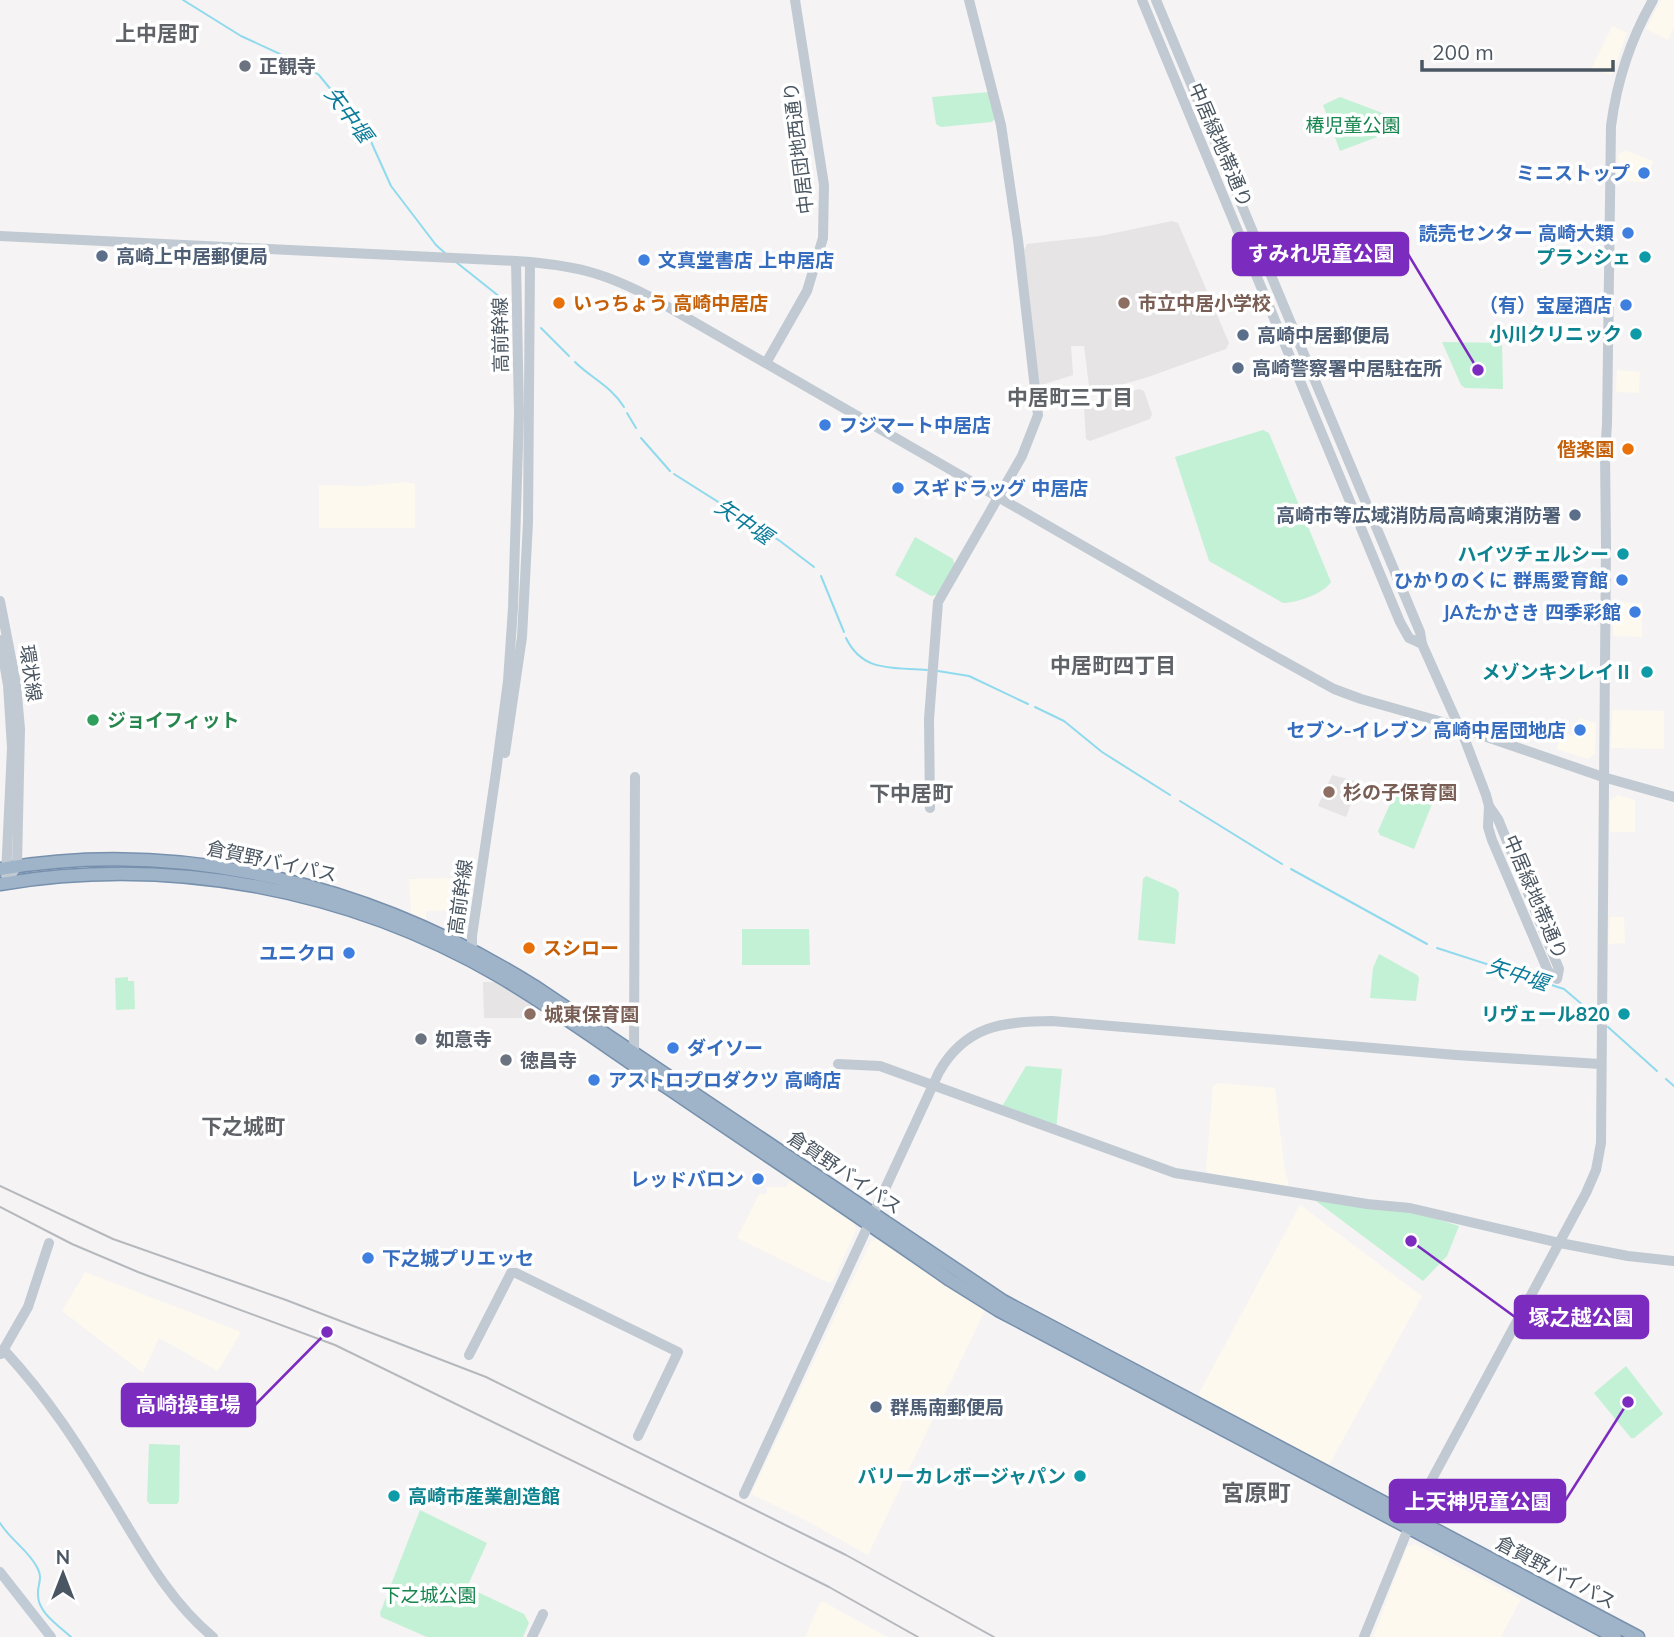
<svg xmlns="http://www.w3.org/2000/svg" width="1674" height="1637" font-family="Mulish,'Noto Sans JP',sans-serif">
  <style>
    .commercial { fill: #fdf9ef }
    .education { fill: #e6e4e5 }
    .green { fill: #c3f1d5 }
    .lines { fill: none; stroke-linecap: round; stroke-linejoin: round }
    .stream { stroke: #90daee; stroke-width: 2 }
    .trunk-casing { stroke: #7690ad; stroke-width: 15 }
    .tertiary { stroke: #c1cad2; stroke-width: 10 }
    .secondary { stroke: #c1cbd6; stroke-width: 10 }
    .trunk { stroke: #9fb4c9; stroke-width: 12 }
    .rail { stroke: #b5b8bd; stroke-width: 2 }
    .worship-dot { fill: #6b7280; stroke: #fff; stroke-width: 2.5 }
    .shop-dot { fill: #3f7fe0; stroke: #fff; stroke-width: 2.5 }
    .service-dot { fill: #5c6f8a; stroke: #fff; stroke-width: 2.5 }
    .culture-dot { fill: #0f9aa8; stroke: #fff; stroke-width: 2.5 }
    .food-dot { fill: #e8710a; stroke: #fff; stroke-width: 2.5 }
    .education-dot { fill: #8d6e63; stroke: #fff; stroke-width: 2.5 }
    .leisure-dot { fill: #2e9e5b; stroke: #fff; stroke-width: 2.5 }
    .labels { text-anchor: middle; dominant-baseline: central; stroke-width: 7; stroke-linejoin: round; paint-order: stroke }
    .worship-label { font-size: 19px; font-weight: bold; fill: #5b616d; stroke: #fff; text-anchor: start }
    .park-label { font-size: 19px; fill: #17864f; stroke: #fff }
    .street-label { font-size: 19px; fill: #4a5661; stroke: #fff }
    .shop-label { font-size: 19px; font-weight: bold; fill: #366cbe; stroke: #fff; text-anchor: end }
    .service-label { font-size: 19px; font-weight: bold; fill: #4e5e75; stroke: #fff; text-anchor: start }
    .culture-label { font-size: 19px; font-weight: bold; fill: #0d838f; stroke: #fff; text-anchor: end }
    .food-label { font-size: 19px; font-weight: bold; fill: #c56008; stroke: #fff; text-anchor: start }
    .education-label { font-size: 19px; font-weight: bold; fill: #785e54; stroke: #fff; text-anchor: start }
    .leisure-label { font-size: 19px; font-weight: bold; fill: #27864d; stroke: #fff; text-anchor: start }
    .neighbourhood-label { font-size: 21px; font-weight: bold; fill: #5f6368; stroke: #fff }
    .water-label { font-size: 21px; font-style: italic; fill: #0c7c9b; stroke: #fff }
    .quarter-label { font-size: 23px; font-weight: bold; fill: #5f6368; stroke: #fff }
    .leader { fill: none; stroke: #7b2cbf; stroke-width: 2.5 }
    .callout-dot { fill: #7b2cbf; stroke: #fff; stroke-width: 2.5 }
    .callout { fill: #7b2cbf; stroke: #7b2cbf; stroke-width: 2.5 }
    .callout-label { font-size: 21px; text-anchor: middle; font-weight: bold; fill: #fff }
  </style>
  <rect width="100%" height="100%" fill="#f5f3f3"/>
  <g class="commercial">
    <path d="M1661 0H1674V28L1668 40 1646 29Z"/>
    <path d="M1612 26 1627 33 1612 75 1591 69Z"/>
    <path d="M1625 150 1653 161 1646 182 1619 181 1618 155Z"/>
    <path d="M1617 370 1640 372 1639 393 1616 392Z"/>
    <path d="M405 482 415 484V528H319V485L367 486Z"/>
    <path d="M1613 602 1642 603V637L1613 636Z"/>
    <path d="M1612 710 1664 711V749L1611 748Z"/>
    <path d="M1579 718 1596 723 1595 754 1588 759 1556 749 1562 732 1573 736Z"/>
    <path d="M1618 795 1635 800V832H1610V800Z"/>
    <path d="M462 878 465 881 464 910 426 911V920L411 913 409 879Z"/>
    <path d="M1610 917H1624L1625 943 1608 944Z"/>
    <path d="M1217 1083 1275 1088 1285 1172 1289 1183 1286 1186 1209 1173 1206 1170 1213 1086Z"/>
    <path d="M791 1179 854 1222 856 1230 833 1281 829 1283 737 1238 759 1194H767V1187H786Z"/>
    <path d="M1300 1205 1422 1296 1329 1465 1198 1395Z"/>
    <path d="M880 1239 985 1310 868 1555 807 1521 751 1494 871 1241Z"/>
    <path d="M85 1272 239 1331 240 1334 218 1371 159 1338 143 1373 62 1311Z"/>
    <path d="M1415 1544 1521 1599 1501 1637H1373L1407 1547Z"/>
    <path d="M820 1602H824L887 1637H805Z"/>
  </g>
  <g class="education">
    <path d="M1172 221 1178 223 1229 343 1226 349 1148 377 1090 394 1084 346H1071L1073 375 1039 386 1024 250 1027 244 1100 236Z"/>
    <path d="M1139 389 1144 391 1152 414 1150 419 1090 441 1086 439 1084 407Z"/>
    <path d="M1332 775 1359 782 1346 817 1318 806Z"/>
    <path d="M483 982H496L533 1006V1018H484Z"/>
  </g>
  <g class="green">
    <path d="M989 92 996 117 992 122 941 127 936 124 932 97Z"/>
    <path d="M1340 97 1385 114 1393 131 1340 151 1323 105Z"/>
    <path d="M1442 342 1502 343 1503 389 1465 388 1461 385Z"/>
    <path d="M1263 430 1269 433 1331 582C1323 594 1296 603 1283 603L1209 561 1175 457Z"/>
    <path d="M915 537 953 559 955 565 937 595 931 596 895 575Z"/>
    <path d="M1395 793 1432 804 1414 849 1380 835 1378 831Z"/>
    <path d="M1146 876 1176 889 1179 893 1175 944 1138 940 1143 879Z"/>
    <path d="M742 929H809L810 965H742Z"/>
    <path d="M1379 954 1417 975 1419 978 1416 1001 1370 998 1373 968Z"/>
    <path d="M128 977V981H134L135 1009 116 1010 115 978Z"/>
    <path d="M1026 1066 1062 1069 1056 1131 1000 1110Z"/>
    <path d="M1317 1198 1414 1212 1459 1226 1447 1256 1423 1281 1316 1201Z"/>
    <path d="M1626 1366 1663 1414 1634 1438H1631L1594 1393Z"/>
    <path d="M149 1444 180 1445 179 1501 177 1504H150L147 1501Z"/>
    <path d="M420 1510 487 1543 467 1587 524 1614 529 1623 523 1637H427L381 1617 380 1613Z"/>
  </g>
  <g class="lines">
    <g class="stream">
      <path d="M183 0 241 36 304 65 319 75 368 135 391 186 436 245 446 254"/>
      <path d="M456 262 505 301"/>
      <path d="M541 328 569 356"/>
      <path d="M575 362C591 378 611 386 624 407"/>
      <path d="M627 413 636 428"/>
      <path d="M641 438 670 471"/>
      <path d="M674 474 780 541 814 567"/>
      <path d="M821 576 844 632"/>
      <path d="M846 638C863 673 893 667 927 670"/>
      <path d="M938 671 969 676 1028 704"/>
      <path d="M1035 707 1064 721 1102 752 1170 795"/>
      <path d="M1180 801 1282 864"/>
      <path d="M1291 869 1427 944"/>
      <path d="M1437 948 1564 989 1591 1012"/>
      <path d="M1608 1027 1657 1071"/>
      <path d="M1666 1079 1674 1086"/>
      <path d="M0 1523C11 1541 29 1550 38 1569 43 1580 37 1585 38 1595 38 1613 59 1626 71 1637"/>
    </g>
    <defs>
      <g id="trunk">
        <path d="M0 869C187 837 375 887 534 986L1003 1301 1638 1637"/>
        <path d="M0 884C171 855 349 889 499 976 557 1010 612 1051 668 1088 762 1152 857 1215 950 1280L998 1310 1615 1637"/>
      </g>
    </defs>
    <use href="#trunk" class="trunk-casing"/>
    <g class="tertiary">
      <path d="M1142 0 1400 622 1409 638 1422 644"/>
      <path d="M1156 0 1420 632 1422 644 1465 740 1486 795 1489 806 1488 827 1492 840 1548 971 1557 979 1559 969 1498 819 1489 806"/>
      <path d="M0 236 516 261C574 265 604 272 656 300L1262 649 1334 689 1361 699 1446 723 1603 777 1674 797"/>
      <path d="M766 363 807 291 823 238 824 185 795 0"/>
      <path d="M0 601 16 684 20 729 17 865 7 882"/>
      <path d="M0 640 8 685 12 748 6 875"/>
      <path d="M505 753 522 637 528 522 530 262"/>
      <path d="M930 808 929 719 938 602 1022 456 1038 415 1018 240 1001 125 969 0"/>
      <path d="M472 954V936L496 772 508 681 513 608 519 414 516 261"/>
      <path d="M634 1056 635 777"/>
      <path d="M838 1064 880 1066 1175 1173 1367 1204 1410 1208 1560 1243 1628 1256 1674 1261"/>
      <path d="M4 1350C49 1399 77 1443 111 1499 141 1548 168 1600 213 1637"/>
      <path d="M1 1354 28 1307 49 1243"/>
      <path d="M469 1355 511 1273H516L678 1352 638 1436"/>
      <path d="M744 1494 939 1072C965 1026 1003 1021 1052 1021L1456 1055 1600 1064"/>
      <path d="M532 1637 543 1614"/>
      <path d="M1364 1637 1417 1507 1586 1193 1596 1170 1601 1143 1606 544 1605 453 1607 424 1611 126C1617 80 1630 40 1653 0"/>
    </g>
    <path class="secondary" d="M0 1572 51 1637"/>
    <use href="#trunk" class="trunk"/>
    <g class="rail">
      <path d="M0 1186 113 1239 286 1300 486 1377 846 1555 994 1637"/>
      <path d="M0 1207 72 1244 138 1272 335 1345 737 1541 829 1587 918 1637"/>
    </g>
  </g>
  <g class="worship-dot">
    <circle cx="245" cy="66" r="7"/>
    <circle cx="421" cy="1039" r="7"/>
    <circle cx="506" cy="1060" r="7"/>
  </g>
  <g class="shop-dot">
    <circle cx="1644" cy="173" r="7"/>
    <circle cx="1628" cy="233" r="7"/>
    <circle cx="644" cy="260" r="7"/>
    <circle cx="1626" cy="305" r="7"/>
    <circle cx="825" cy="425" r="7"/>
    <circle cx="898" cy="488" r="7"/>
    <circle cx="1622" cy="580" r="7"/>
    <circle cx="1635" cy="612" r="7"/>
    <circle cx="1580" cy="730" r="7"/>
    <circle cx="349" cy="953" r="7"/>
    <circle cx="673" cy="1048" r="7"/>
    <circle cx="594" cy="1080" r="7"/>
    <circle cx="758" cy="1179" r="7"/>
    <circle cx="368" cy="1258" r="7"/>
  </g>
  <g class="service-dot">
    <circle cx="102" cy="256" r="7"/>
    <circle cx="1243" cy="335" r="7"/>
    <circle cx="1238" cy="368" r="7"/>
    <circle cx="1575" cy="515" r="7"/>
    <circle cx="876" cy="1407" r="7"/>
  </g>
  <g class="culture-dot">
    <circle cx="1645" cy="257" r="7"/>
    <circle cx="1636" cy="334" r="7"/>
    <circle cx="1623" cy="554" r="7"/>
    <circle cx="1647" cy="672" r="7"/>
    <circle cx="1624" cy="1014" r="7"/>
    <circle cx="1080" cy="1476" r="7"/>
    <circle cx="394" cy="1496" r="7"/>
  </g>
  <g class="food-dot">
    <circle cx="559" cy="303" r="7"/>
    <circle cx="1628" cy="449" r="7"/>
    <circle cx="529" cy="948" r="7"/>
  </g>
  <g class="education-dot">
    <circle cx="1124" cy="303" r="7"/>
    <circle cx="1329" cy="792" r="7"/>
    <circle cx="530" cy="1014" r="7"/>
  </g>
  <circle class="leisure-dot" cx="93" cy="720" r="7"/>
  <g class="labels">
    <g class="worship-label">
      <text x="259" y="66">正観寺</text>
      <text x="435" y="1039">如意寺</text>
      <text x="520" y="1060">徳昌寺</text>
    </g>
    <g class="park-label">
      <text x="1353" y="125">椿児童公園</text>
      <text x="429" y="1595">下之城公園</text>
    </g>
    <g class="street-label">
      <text transform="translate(1221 145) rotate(67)">中居緑地帯通り</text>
      <text transform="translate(798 148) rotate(-97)">中居団地西通り</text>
      <text transform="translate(500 335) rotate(-91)">高前幹線</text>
      <text transform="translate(31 673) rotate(82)">環状線</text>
      <text transform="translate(272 861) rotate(12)">倉賀野バイパス</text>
      <text transform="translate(460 897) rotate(-82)">高前幹線</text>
      <text transform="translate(1536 897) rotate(67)">中居緑地帯通り</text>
      <text transform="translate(845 1172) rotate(34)">倉賀野バイパス</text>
      <text transform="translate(1556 1572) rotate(28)">倉賀野バイパス</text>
    </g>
    <g class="shop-label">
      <text x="1630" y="173">ミニストップ</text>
      <text x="1614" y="233">読売センター 高崎大類</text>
      <text x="658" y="260" text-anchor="start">文真堂書店 上中居店</text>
      <text x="1612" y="305">（有）宝屋酒店</text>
      <text x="839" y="425" text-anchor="start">フジマート中居店</text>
      <text x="912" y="488" text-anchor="start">スギドラッグ 中居店</text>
      <text x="1608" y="580">ひかりのくに 群馬愛育館</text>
      <text x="1621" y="612">JAたかさき 四季彩館</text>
      <text x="1566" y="730">セブン-イレブン 高崎中居団地店</text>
      <text x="335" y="953">ユニクロ</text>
      <text x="687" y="1048" text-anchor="start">ダイソー</text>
      <text x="608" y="1080" text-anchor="start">アストロプロダクツ 高崎店</text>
      <text x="744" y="1179">レッドバロン</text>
      <text x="382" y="1258" text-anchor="start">下之城プリエッセ</text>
    </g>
    <g class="service-label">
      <text x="116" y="256">高崎上中居郵便局</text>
      <text x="1257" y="335">高崎中居郵便局</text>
      <text x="1252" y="368">高崎警察署中居駐在所</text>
      <text x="1561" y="515" text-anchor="end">高崎市等広域消防局高崎東消防署</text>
      <text x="890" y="1407">群馬南郵便局</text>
    </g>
    <g class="culture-label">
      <text x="1631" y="257">プランシェ</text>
      <text x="1622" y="334">小川クリニック</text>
      <text x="1609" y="554">ハイツチェルシー</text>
      <text x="1633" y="672">メゾンキンレイⅡ</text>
      <text x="1610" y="1014">リヴェール820</text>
      <text x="1066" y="1476">バリーカレボージャパン</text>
      <text x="408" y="1496" text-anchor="start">高崎市産業創造館</text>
    </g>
    <g class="food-label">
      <text x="573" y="303">いっちょう 高崎中居店</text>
      <text x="1614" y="449" text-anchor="end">偕楽園</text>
      <text x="543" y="948">スシロー</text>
    </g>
    <g class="education-label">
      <text x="1138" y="303">市立中居小学校</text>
      <text x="1343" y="792">杉の子保育園</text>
      <text x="544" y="1014">城東保育園</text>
    </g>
    <g class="leisure-label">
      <text x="107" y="720">ジョイフィット</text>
    </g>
    <g class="neighbourhood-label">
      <text x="157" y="33">上中居町</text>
      <text x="1070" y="397">中居町三丁目</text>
      <text x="1113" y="665">中居町四丁目</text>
      <text x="911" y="793">下中居町</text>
      <text x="243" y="1126">下之城町</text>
    </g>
    <g class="water-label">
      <text transform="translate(349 114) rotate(53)">矢中堰</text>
      <text transform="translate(744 521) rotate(34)">矢中堰</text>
      <text transform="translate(1518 974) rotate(18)">矢中堰</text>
    </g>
    <g class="quarter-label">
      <text x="1256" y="1492">宮原町</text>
    </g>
  </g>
  <path class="leader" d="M1478 370L1408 254M1411 1241L1515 1317M327 1332L255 1405M1628 1402L1565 1501"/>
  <g class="callout-dot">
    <circle cx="1478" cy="370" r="7"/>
    <circle cx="1411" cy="1241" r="7"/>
    <circle cx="327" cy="1332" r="7"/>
    <circle cx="1628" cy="1402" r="7"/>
  </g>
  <g class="callout">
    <rect x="1233" y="233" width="175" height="42" rx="7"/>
    <rect x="1515" y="1296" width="133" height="42" rx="7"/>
    <rect x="122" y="1384" width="133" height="42" rx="7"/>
    <rect x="1390" y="1480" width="175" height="42" rx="7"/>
  </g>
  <g class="callout-label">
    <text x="1321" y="261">すみれ児童公園</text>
    <text x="1581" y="1325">塚之越公園</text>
    <text x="188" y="1412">高崎操車場</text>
    <text x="1478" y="1509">上天神児童公園</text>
  </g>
  <g transform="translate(63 1574)" stroke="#ffffff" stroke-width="5" paint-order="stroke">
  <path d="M0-5L12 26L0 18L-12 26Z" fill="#4a5661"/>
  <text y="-10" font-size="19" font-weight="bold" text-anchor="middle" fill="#4a5661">N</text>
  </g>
  <path d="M1422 60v10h191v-10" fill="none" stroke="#4a5661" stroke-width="3.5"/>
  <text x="1432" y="60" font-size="21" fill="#4a5661" stroke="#ffffff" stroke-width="5" paint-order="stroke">200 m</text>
</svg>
